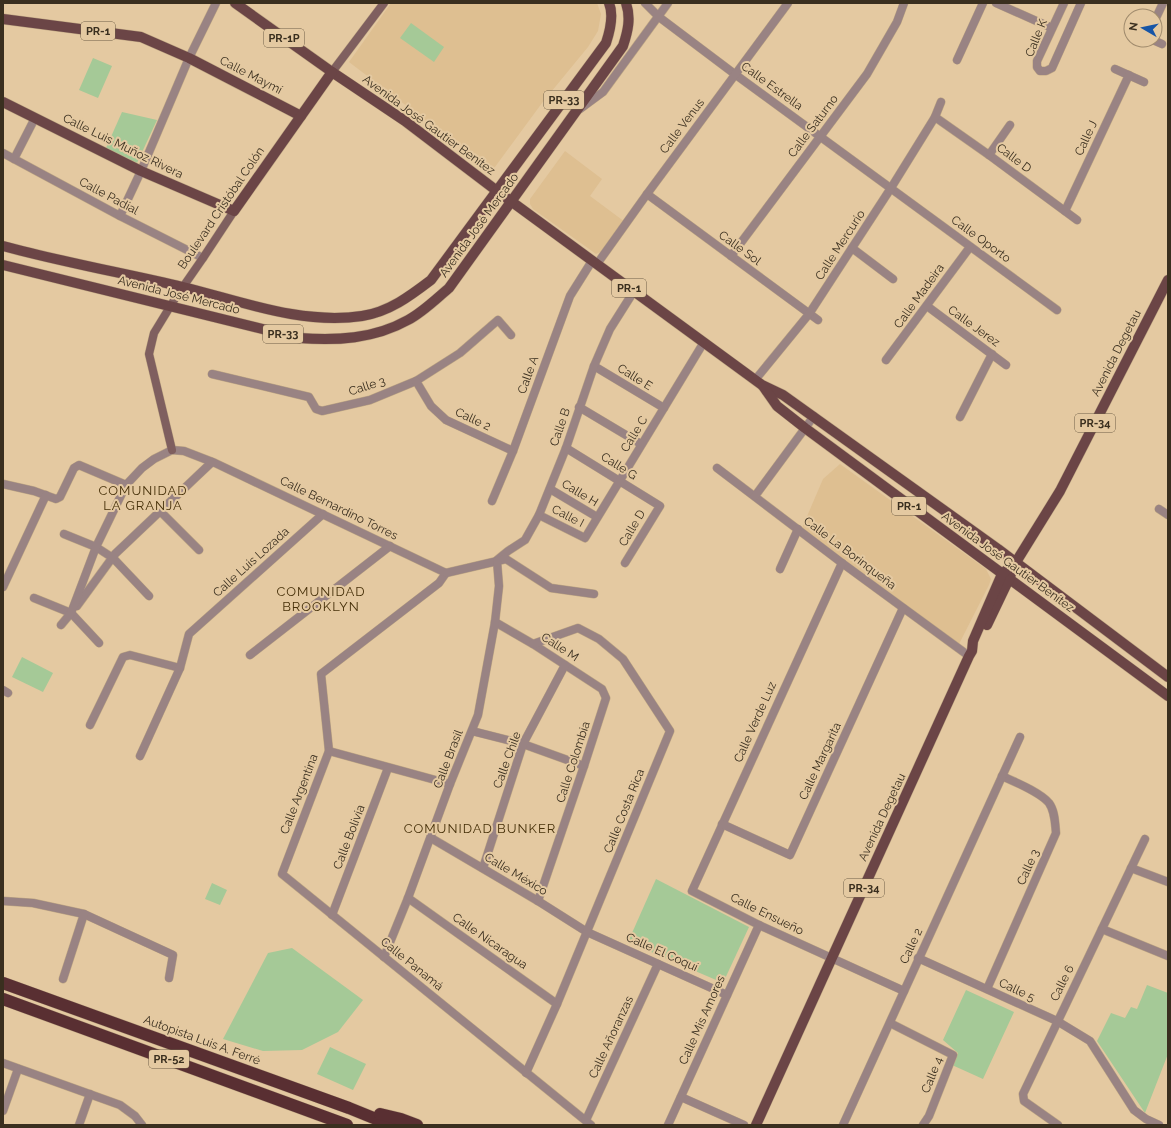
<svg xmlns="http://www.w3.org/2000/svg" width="1171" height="1128" font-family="Raleway,sans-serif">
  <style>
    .built { fill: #debf91 }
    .green { fill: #a5c997 }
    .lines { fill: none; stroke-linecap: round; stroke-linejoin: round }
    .street-casing { stroke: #bfa784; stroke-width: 9 }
    .secondary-casing { stroke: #bfa784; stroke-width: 9 }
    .primary-casing { stroke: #bfa784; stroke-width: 11 }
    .highway-casing { stroke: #bfa784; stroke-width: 13 }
    .street { stroke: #998383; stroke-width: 8 }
    .secondary { stroke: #7f5f5f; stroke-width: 8 }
    .primary { stroke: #6b4546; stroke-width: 10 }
    .highway { stroke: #592f32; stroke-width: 12 }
    .labels { text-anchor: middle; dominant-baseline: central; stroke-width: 4; stroke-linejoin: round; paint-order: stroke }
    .shield { fill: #e4c9a1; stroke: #6d5d46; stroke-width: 1 }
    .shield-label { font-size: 11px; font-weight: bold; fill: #3a2f1f }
    .street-label { font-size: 12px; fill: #3a2f1f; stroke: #e4c9a1 }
    .neighbourhood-label { font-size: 13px; letter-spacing: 1px; fill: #463009; stroke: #e4c9a1 }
  </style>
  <rect width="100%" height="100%" fill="#e4c9a1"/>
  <g class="built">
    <path d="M391 3H597L601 14 598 31 588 47 542 103 492 171 349 62Z"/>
    <path d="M565 151 602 179 590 196 625 222 604 251 598 253 596 254 592 251 533 209 530 204V199Z"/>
    <path d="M840 464 986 569 991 579 989 585 959 644 802 528 823 479Z"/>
  </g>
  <g class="green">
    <path d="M411 23 444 47 434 62 400 38Z"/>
    <path d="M93 58 112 66 98 98 79 90Z"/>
    <path d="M122 112 157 120 137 163 106 148Z"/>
    <path d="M22 657 53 673 43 692 12 677Z"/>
    <path d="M656 879 749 927 723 983 628 942Z"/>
    <path d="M212 883 227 890 220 905 205 899Z"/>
    <path d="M292 948 363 1000 338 1032 302 1050 263 1051 223 1039 268 953Z"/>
    <path d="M1147 985 1168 993V1054L1145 1113 1097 1041 1111 1013 1125 1018 1131 1007 1137 1009Z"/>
    <path d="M966 990 1014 1012 983 1079 952 1065 958 1053 943 1040Z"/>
    <path d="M330 1047 366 1064 353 1090 317 1074Z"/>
  </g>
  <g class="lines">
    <defs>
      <g id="street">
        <path d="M645 3 659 17 736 75 1057 310"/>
        <path d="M996 3 1052 28"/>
        <path d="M1064 3 1037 61V67L1040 71H1046L1052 68 1081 3"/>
        <path d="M1155 20 1163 3"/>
        <path d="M1153 40 1162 44"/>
        <path d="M957 60 983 3"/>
        <path d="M1115 69 1144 82"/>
        <path d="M580 109 603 92 668 3"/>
        <path d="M935 117 989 155 1077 220"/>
        <path d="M3 153 120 216 203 258"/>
        <path d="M989 155 1010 125"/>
        <path d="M14 159 35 118"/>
        <path d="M647 194 818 320"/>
        <path d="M1065 211 1129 75"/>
        <path d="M120 216 141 171 189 58 216 3"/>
        <path d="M852 248 893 279"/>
        <path d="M731 256 867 74 897 22 904 3"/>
        <path d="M597 264 647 194 788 3"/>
        <path d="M927 306 1006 365"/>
        <path d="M886 360 970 247"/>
        <path d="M594 366 664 408"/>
        <path d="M212 374 309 397 316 409 322 411 370 400 416 381 460 353 498 320 511 335"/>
        <path d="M755 380 809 314 891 188 935 117 941 102"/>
        <path d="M416 381 431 406 446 420 513 451"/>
        <path d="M579 407 641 444"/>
        <path d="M960 417 992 354"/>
        <path d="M566 448 660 506 625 563"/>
        <path d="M717 468 842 563 969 656"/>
        <path d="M3 484 34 491 56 499 60 497 74 468 79 465 126 485"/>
        <path d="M550 489 597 517"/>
        <path d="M755 496 814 416"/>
        <path d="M492 501 513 451 570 296 592 261"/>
        <path d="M1159 509 1168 515"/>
        <path d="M160 511 199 550"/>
        <path d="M539 515 585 538 704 342"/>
        <path d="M64 534 96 547 113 558 149 596"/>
        <path d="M497 560 508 551 525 540 539 515 566 448 594 366 610 329 634 291"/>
        <path d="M842 563 692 891 759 925 904 991"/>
        <path d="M780 569 798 529"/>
        <path d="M446 573 439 583 321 674 329 751 282 874 591 1125"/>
        <path d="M3 587 46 495"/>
        <path d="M34 598 71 613 99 643"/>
        <path d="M77 606 115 554 212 462"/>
        <path d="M495 622 533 644 602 689 606 698 584 766 538 901"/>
        <path d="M61 625 71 613 96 547 126 485 142 468 154 459 172 450 184 451 215 463 446 573 506 559 551 588 594 594"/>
        <path d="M250 655 390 546"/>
        <path d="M3 690 8 693"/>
        <path d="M90 725 123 657 130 655 180 668"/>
        <path d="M472 731 523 744 584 766"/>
        <path d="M329 751 450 784"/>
        <path d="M140 756 180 668 189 634 323 514"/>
        <path d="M722 824 790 855 903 608"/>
        <path d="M431 838 538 901 587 932 727 995"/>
        <path d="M483 868 523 744 565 665"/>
        <path d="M1131 868 1168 882"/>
        <path d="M408 898 557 1004"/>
        <path d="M3 901 33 903 84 914 173 955 169 978"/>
        <path d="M332 915 388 768"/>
        <path d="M1102 929 1168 956"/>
        <path d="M384 957 408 898 450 784 478 715 495 622 499 586 497 561"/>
        <path d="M918 958 1057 1021 1090 1041 1134 1110 1146 1119 1159 1125"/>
        <path d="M63 979 84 914"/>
        <path d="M987 989 1056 833C1055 823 1055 811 1049 803 1040 792 1015 782 1002 776"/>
        <path d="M890 1023 953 1055 929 1116 923 1125"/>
        <path d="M3 1063 120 1105 135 1116 142 1125"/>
        <path d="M526 1073 557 1004 670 731 623 659 599 639 578 628 533 644"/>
        <path d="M681 1097 744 1125"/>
        <path d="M3 1111 18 1069"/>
        <path d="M586 1120 658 964"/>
        <path d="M79 1125 90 1094"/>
        <path d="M668 1125 759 925"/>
        <path d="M843 1125 1020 737"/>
        <path d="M1058 1125 1024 1101 1023 1094 1145 839"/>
      </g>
      <g id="secondary">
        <path d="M332 72 384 3"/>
        <path d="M172 450 149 354 154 333 176 297 203 258 234 211"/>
      </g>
      <g id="primary">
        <path d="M235 3 332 72 405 121 497 191 762 385 783 395 998 549 1168 677"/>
        <path d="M3 19 141 37 189 58 301 116"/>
        <path d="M3 102 141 171 234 211 332 72"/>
        <path d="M3 246C62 262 123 273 183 287 241 301 301 325 362 316 389 312 410 296 431 280L606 43C610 31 614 15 609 3"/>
        <path d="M3 265 299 338C336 341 374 339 408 320 423 312 436 299 449 288L623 46C628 31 631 18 626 3"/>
        <path d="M763 386 777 406 805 428 1168 696"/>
        <path d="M987 625 1009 579 1016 562 1060 491 1168 280"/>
        <path d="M756 1125 969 656 972 651 973 641 1002 574 1016 562"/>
      </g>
      <g id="highway">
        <path d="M3 983 349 1108 391 1125"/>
        <path d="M3 999 347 1125"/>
        <path d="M380 1114 401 1119 417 1125"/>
      </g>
    </defs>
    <use href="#street" class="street-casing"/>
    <use href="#secondary" class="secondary-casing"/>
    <use href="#primary" class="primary-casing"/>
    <use href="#highway" class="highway-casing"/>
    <use href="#street" class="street"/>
    <use href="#secondary" class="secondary"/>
    <use href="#primary" class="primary"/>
    <use href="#highway" class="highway"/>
  </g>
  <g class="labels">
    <g class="shield">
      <rect x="81" y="22" width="34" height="18" rx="3"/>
      <rect x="264" y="29" width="40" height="18" rx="3"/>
      <rect x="544" y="91" width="40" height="18" rx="3"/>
      <rect x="612" y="279" width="34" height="18" rx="3"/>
      <rect x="263" y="325" width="40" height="18" rx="3"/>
      <rect x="1075" y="414" width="40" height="18" rx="3"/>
      <rect x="892" y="497" width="34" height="18" rx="3"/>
      <rect x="844" y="879" width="40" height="18" rx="3"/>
      <rect x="149" y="1050" width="40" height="18" rx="3"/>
    </g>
    <g class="shield-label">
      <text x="98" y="31">PR-1</text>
      <text x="284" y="38">PR-1P</text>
      <text x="564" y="100">PR-33</text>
      <text x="629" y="288">PR-1</text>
      <text x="283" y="334">PR-33</text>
      <text x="1095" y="423">PR-34</text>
      <text x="909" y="506">PR-1</text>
      <text x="864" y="888">PR-34</text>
      <text x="169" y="1059">PR-52</text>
    </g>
    <g class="street-label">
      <text transform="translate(1036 38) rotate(-68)">Calle K</text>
      <text transform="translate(251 75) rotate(27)">Calle Maymí</text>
      <text transform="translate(772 86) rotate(36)">Calle Estrella</text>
      <text transform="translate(429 125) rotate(36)">Avenida José Gautier Benítez</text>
      <text transform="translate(682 126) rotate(-53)">Calle Venus</text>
      <text transform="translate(813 126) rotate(-53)">Calle Saturno</text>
      <text transform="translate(1086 138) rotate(-65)">Calle J</text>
      <text transform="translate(123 146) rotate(26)">Calle Luis Muñoz Rivera</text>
      <text transform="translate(1014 158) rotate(37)">Calle D</text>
      <text transform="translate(109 196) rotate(28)">Calle Padial</text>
      <text transform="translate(221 208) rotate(-56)">Boulevard Cristóbal Colón</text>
      <text transform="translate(479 225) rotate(-54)">Avenida José Mercado</text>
      <text transform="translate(981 239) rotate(36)">Calle Oporto</text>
      <text transform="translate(840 245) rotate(-57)">Calle Mercurio</text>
      <text transform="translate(740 248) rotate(36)">Calle Sol</text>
      <text transform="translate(179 295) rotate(14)">Avenida José Mercado</text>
      <text transform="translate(919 296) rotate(-54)">Calle Madeira</text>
      <text transform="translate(974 326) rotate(36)">Calle Jerez</text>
      <text transform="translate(1116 353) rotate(-63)">Avenida Degetau</text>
      <text transform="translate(528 375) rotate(-70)">Calle A</text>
      <text transform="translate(635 377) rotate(32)">Calle E</text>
      <text transform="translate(367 386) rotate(-18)">Calle 3</text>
      <text transform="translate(473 419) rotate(25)">Calle 2</text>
      <text transform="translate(560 427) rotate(-71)">Calle B</text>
      <text transform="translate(634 434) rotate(-58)">Calle C</text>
      <text transform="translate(619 466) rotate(32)">Calle G</text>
      <text transform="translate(580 493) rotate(31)">Calle H</text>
      <text transform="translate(339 508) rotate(26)">Calle Bernardino Torres</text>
      <text transform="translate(568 516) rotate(27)">Calle I</text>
      <text transform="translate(632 528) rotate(-59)">Calle D</text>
      <text transform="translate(850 553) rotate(37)">Calle La Borinqueña</text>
      <text transform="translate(251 562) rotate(-42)">Calle Luis Lozada</text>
      <text transform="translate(1008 562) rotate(36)">Avenida José Gautier Benítez</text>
      <text transform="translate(560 647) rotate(33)">Calle M</text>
      <text transform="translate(755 722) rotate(-66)">Calle Verde Luz</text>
      <text transform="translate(448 759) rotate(-69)">Calle Brasil</text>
      <text transform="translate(507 760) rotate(-70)">Calle Chile</text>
      <text transform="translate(820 761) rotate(-65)">Calle Margarita</text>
      <text transform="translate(573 762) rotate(-72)">Calle Colombia</text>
      <text transform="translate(299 794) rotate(-69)">Calle Argentina</text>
      <text transform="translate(624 811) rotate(-68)">Calle Costa Rica</text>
      <text transform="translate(882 817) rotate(-65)">Avenida Degetau</text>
      <text transform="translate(349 837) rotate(-69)">Calle Bolivia</text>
      <text transform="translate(1028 867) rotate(-66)">Calle 3</text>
      <text transform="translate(516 874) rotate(31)">Calle México</text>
      <text transform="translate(767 914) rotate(26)">Calle Ensueño</text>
      <text transform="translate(490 941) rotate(35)">Calle Nicaragua</text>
      <text transform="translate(911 946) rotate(-65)">Calle 2</text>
      <text transform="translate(662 952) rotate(24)">Calle El Coquí</text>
      <text transform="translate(412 964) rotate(39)">Calle Panamá</text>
      <text transform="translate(1062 983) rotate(-64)">Calle 6</text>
      <text transform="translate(1017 990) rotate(25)">Calle 5</text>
      <text transform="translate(702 1020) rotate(-66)">Calle Mis Amores</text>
      <text transform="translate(611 1037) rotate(-65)">Calle Añoranzas</text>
      <text transform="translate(202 1040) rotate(20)">Autopista Luis A. Ferré</text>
      <text transform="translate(932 1075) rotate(-68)">Calle 4</text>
    </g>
    <g class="neighbourhood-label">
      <text x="143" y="490">COMUNIDAD<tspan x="143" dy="15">LA GRANJA</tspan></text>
      <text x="321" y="591">COMUNIDAD<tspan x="321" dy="15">BROOKLYN</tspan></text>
      <text x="480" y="828">COMUNIDAD BUNKER</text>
    </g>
  </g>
  <rect width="1171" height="1128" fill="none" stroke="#3a2f1f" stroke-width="8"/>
  <g transform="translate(1143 28) rotate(279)"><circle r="19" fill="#e4c9a1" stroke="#a08b6d"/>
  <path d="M0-3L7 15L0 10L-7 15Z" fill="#1755a6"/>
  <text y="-6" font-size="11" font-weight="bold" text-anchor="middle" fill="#3a2f1f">N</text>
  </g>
</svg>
